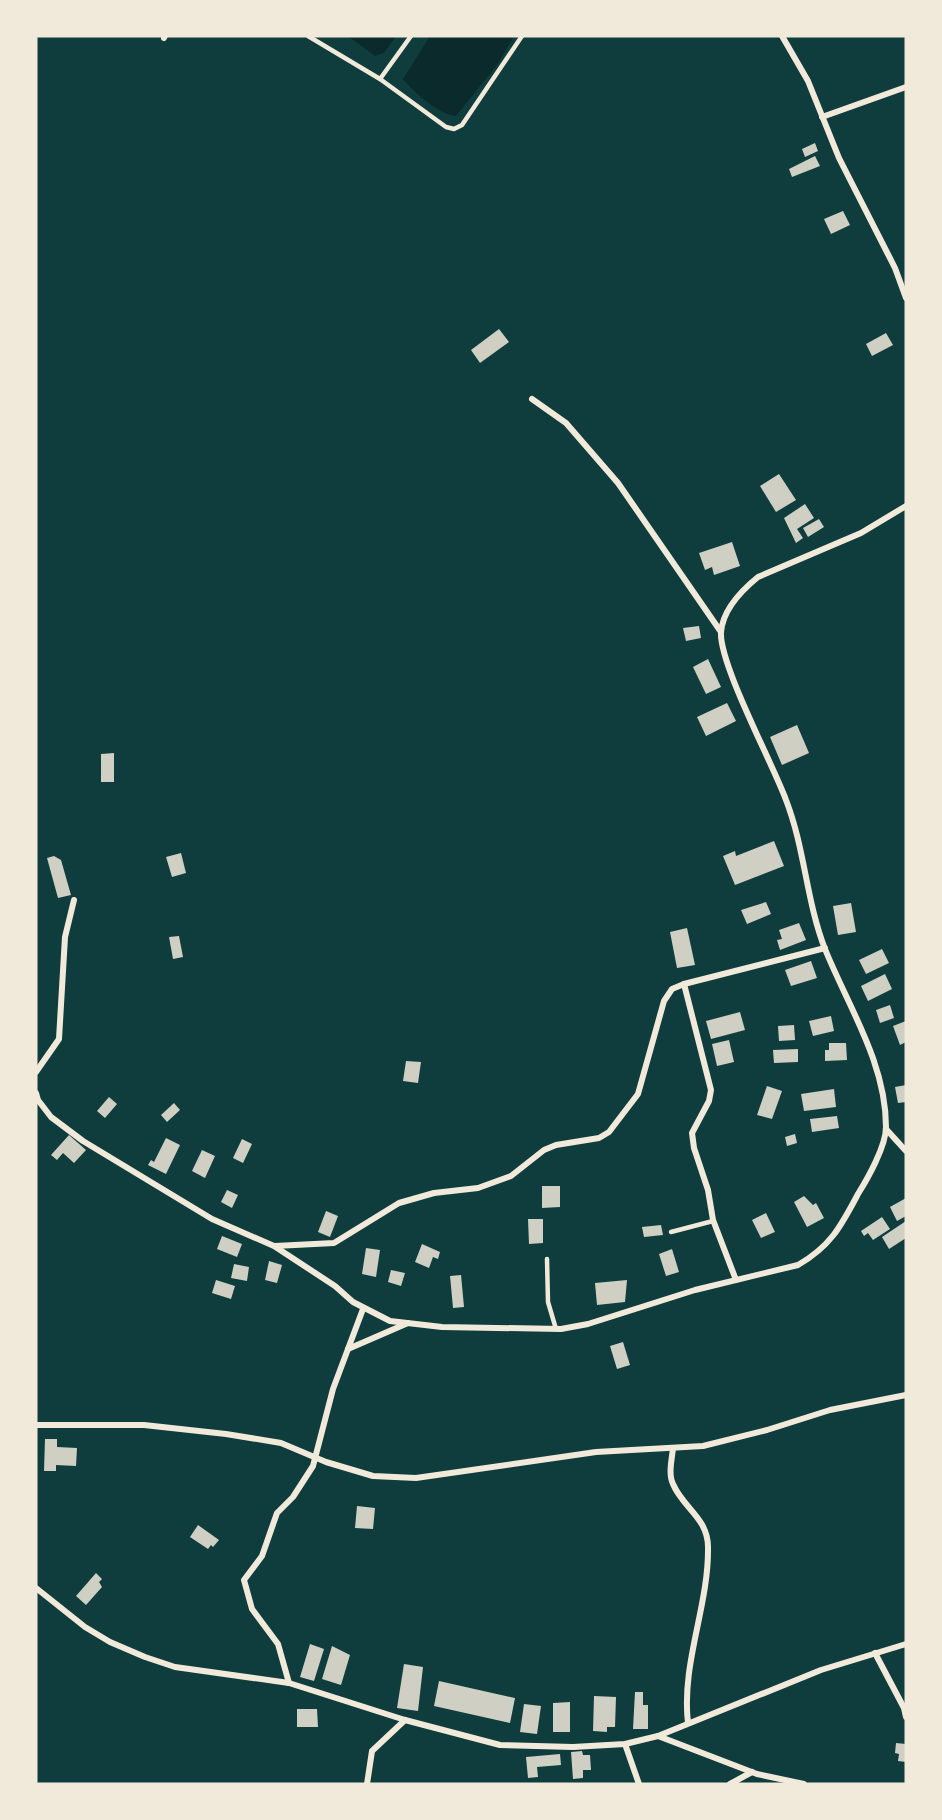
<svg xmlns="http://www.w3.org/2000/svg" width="942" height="1820" font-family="'Nunito Sans',sans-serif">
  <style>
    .water { fill: #0a2a2b }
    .building { fill: #cfcfc3 }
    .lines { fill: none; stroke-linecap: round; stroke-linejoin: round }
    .service { stroke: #f1e9da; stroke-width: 4.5 }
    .minor { stroke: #f1e9da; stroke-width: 6 }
  </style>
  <rect width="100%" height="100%" fill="#0f3d3e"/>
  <g class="water">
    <path d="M348 36H396L384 53 375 56Z"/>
    <path d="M430 36H514L497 65 456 116C439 115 414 92 403 79Z"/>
  </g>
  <g class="building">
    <path d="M815 143 818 151 805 157 802 149Z"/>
    <path d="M815 156 820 166 792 177 789 169Z"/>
    <path d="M843 211 850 225 831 234 824 219Z"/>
    <path d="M499 329 509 342 480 363 471 350Z"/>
    <path d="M886 333 893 345 872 356 866 344Z"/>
    <path d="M779 474 796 500 776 512 760 486Z"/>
    <path d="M805 504 814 518 797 529 803 538 796 543 784 518Z"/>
    <path d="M819 519 824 527 808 537 803 528Z"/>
    <path d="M732 542 740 566 714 575 712 567 705 570 699 553Z"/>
    <path d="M699 626 701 638 686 641 683 628Z"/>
    <path d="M708 659 721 687 706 694 693 667Z"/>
    <path d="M727 703 736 721 706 736 697 717Z"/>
    <path d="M797 725 809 753 782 765 770 737Z"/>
    <path d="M114 753V782H101V754Z"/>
    <path d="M774 841 784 866 735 885 723 856 735 851 736 856Z"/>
    <path d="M181 853 186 873 172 877 166 857Z"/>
    <path d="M54 856 61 860 71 895 58 898 47 858Z"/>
    <path d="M766 902 771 914 747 924 741 910Z"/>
    <path d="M851 903 856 932 838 935 833 906Z"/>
    <path d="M799 923 806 940 780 950 777 940 782 939 779 930Z"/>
    <path d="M687 928 695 965 677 968 670 932Z"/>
    <path d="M179 936 183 957 173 959 169 937Z"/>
    <path d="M882 949 889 963 866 974 859 960Z"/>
    <path d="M811 961 817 978 791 986 785 970Z"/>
    <path d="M885 974 892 989 868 1001 861 986Z"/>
    <path d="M890 1005 894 1018 880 1023 876 1010Z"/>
    <path d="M740 1012 745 1030 711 1039 706 1021Z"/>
    <path d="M831 1016 834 1031 813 1036 809 1021Z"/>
    <path d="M906 1021V1042L900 1045 893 1026Z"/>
    <path d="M794 1025 795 1040 779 1041 778 1026Z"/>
    <path d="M729 1040 734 1062 717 1066 712 1044Z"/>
    <path d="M829 1043H846L847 1060 825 1061V1050H829Z"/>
    <path d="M798 1049V1062L774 1063 773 1050Z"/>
    <path d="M406 1061 421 1062 418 1083 403 1081Z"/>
    <path d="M906 1085V1102L898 1103 895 1087Z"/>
    <path d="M767 1086 782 1091 772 1119 757 1115Z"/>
    <path d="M834 1089 836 1107 804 1111 801 1094Z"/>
    <path d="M109 1097 117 1104 105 1118 97 1111Z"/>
    <path d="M174 1103 180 1110 167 1122 161 1115Z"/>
    <path d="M837 1116 839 1128 812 1132 810 1119Z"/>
    <path d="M795 1134 797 1143 787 1146 785 1137Z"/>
    <path d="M69 1135 86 1150 74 1163 63 1153 57 1160 51 1155Z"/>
    <path d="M166 1138 180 1145 166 1174 148 1165 151 1160 154 1162Z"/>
    <path d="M242 1139 252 1144 243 1163 233 1158Z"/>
    <path d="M202 1150 215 1156 205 1178 192 1171Z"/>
    <path d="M542 1186H560V1207L542 1208Z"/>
    <path d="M227 1190 238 1195 232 1208 221 1202Z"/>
    <path d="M804 1196 813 1205 816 1203 824 1218 807 1227 794 1202Z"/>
    <path d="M906 1198V1216L897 1221 890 1207Z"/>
    <path d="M326 1211 338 1216 330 1237 318 1232Z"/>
    <path d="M766 1213 775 1232 761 1238 752 1220Z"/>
    <path d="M882 1217 890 1229 873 1240 868 1233 864 1236 861 1231Z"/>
    <path d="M528 1219H543V1243L529 1244Z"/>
    <path d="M906 1221V1238L889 1249 882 1237Z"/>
    <path d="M661 1225 663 1235 644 1237 642 1227Z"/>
    <path d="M222 1236 242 1244 237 1257 217 1249Z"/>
    <path d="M422 1244 440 1252 438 1259 433 1257 429 1268 415 1262Z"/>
    <path d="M366 1248 380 1250 376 1277 362 1274Z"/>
    <path d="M672 1249 679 1272 666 1276 659 1254Z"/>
    <path d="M269 1261 282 1265 277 1283 265 1280Z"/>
    <path d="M234 1264 249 1267 247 1281 231 1278Z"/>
    <path d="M391 1270 405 1273 401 1286 388 1282Z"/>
    <path d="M461 1275 464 1307 453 1308 450 1276Z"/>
    <path d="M216 1280 235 1286 231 1299 212 1293Z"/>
    <path d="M627 1280 625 1302 597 1305 595 1283Z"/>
    <path d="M623 1342 630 1365 617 1369 610 1346Z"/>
    <path d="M45 1439H57V1447L77 1448 76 1466 56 1465V1471H44Z"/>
    <path d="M357 1506 375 1508 373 1529 355 1528Z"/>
    <path d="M198 1525 219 1540 213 1547 211 1545 208 1549 190 1537Z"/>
    <path d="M96 1573 102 1579 99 1582 102 1587 86 1605 76 1596Z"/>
    <path d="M310 1644 324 1649 314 1681 300 1677Z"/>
    <path d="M332 1646 350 1655 341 1685 322 1679Z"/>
    <path d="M404 1664 423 1667 418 1711 397 1708Z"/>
    <path d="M439 1681 515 1698 510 1723 434 1706Z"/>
    <path d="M635 1692H643V1705H648V1729H633Z"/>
    <path d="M594 1696 616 1697 615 1727H607V1732L593 1731Z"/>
    <path d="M570 1702V1732H553V1703Z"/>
    <path d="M524 1704 541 1706 537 1734 520 1732Z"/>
    <path d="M297 1709H317L318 1727H297Z"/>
    <path d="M896 1743 906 1744V1762L898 1761 899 1754 895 1753Z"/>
    <path d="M582 1751 583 1755H590L591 1770H583V1778L573 1779 571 1752Z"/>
    <path d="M560 1754 561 1765 537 1767 538 1777 528 1778 526 1757Z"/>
  </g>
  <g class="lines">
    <g class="service">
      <path d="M308 36 380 79 411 36"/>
      <path d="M380 79 446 127 454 129 462 125 522 36"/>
      <path d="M671 1232 713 1221"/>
      <path d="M547 1259 548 1302 556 1329"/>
    </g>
    <g class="minor">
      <path d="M782 36 808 81 839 158 895 268 906 298"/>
      <path d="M164 38 165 36"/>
      <path d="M822 117 906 87"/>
      <path d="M532 399 566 423 618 483 721 632"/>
      <path d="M684 984 711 1090 709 1101 692 1133 694 1148 708 1190 713 1220 736 1280"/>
      <path d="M36 1072 59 1039 65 937 74 900"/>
      <path d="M36 1093 38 1100 51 1117 83 1141 212 1219 274 1246 335 1286 353 1302 390 1321 442 1327 561 1329 588 1324 695 1290 798 1265C831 1246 841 1226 858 1194 868 1178 886 1146 886 1127 886 1063 848 1006 825 949 806 900 805 849 786 800 773 764 719 664 721 632 723 609 742 590 758 577L861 533 906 506"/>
      <path d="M886 1129 906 1151"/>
      <path d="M275 1246 334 1243 399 1203 434 1193 478 1188 511 1176 544 1150 556 1145 599 1138 609 1132 638 1094 664 1001 672 989 684 984 825 948"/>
      <path d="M348 1349 408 1323"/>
      <path d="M36 1425H144L226 1434 281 1443 326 1462 373 1476 416 1478 596 1452 703 1446 767 1430 830 1410 906 1395"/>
      <path d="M673 1448C672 1459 668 1474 673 1484 683 1508 708 1518 708 1547 709 1606 681 1663 688 1723"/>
      <path d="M36 1588 85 1627 110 1642 145 1657 175 1667 289 1683 405 1720 500 1745 573 1747 625 1744 658 1736 821 1670 906 1644"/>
      <path d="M875 1653 904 1708 906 1717"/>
      <path d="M289 1683 278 1644 252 1609 244 1580 262 1556 277 1513 293 1497 313 1466 333 1389 363 1309"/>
      <path d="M658 1736 757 1774 804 1784"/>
      <path d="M625 1744 639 1784"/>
      <path d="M367 1784 372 1751 405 1720"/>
      <path d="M730 1784 752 1772"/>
    </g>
  </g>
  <rect width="942" height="1820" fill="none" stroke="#f1e9da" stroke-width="75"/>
</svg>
